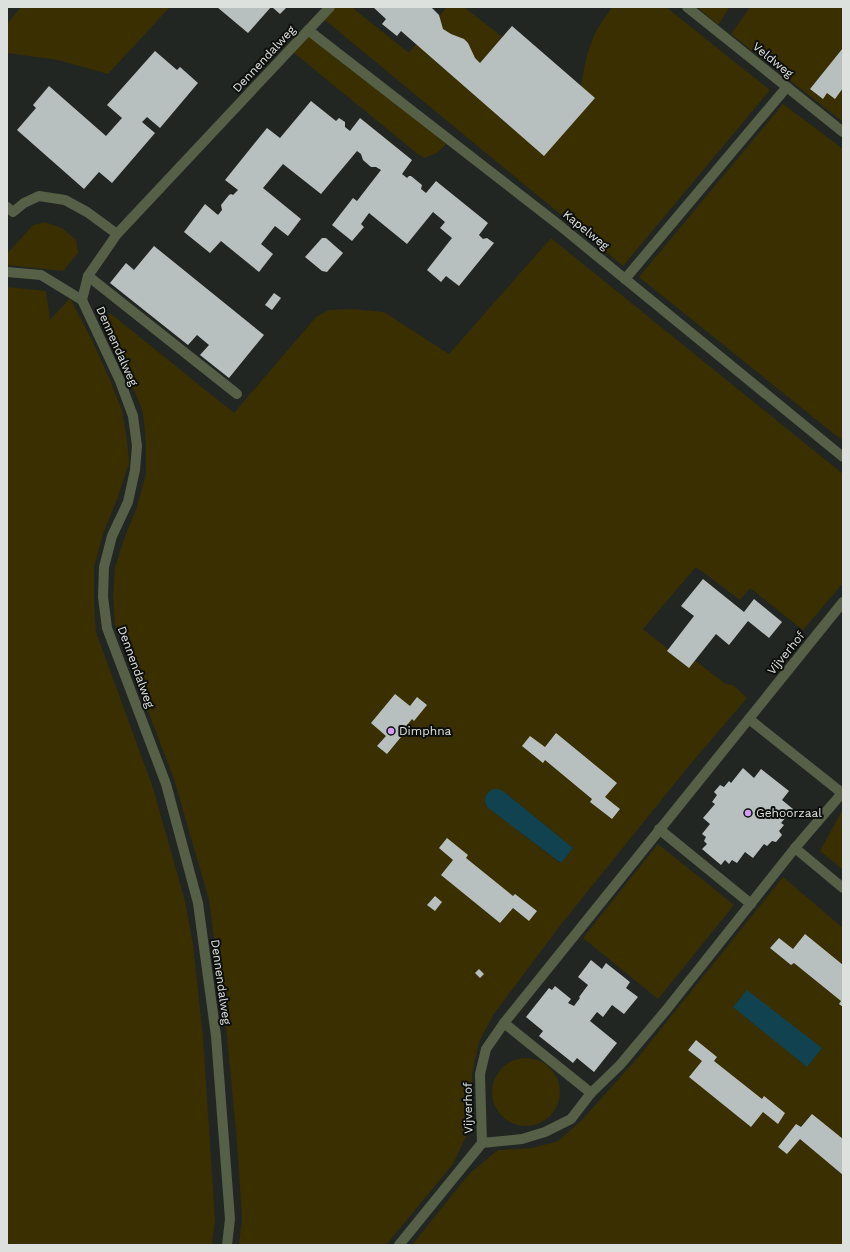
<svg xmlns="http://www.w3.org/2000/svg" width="850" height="1252" font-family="'Work Sans',sans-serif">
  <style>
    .green { fill: #392f01; fill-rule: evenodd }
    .water { fill: #104250 }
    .building { fill: #b8c0bf }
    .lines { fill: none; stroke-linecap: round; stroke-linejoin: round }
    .minor { stroke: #556046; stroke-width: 10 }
    .poi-dot { fill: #d89af8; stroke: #0d0f0d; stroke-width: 1.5 }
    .labels { text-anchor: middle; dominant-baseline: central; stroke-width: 4; stroke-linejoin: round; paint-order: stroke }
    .street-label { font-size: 12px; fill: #dde1de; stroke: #0d0f0d }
    .poi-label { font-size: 12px; fill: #dde1de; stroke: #0d0f0d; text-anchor: start }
  </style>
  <rect width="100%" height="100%" fill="#212623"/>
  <g class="green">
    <path d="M21 7H170L108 74 58 60 7 53V24Z"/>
    <path d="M328 7H355L354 9 409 53 447 7H464L559 81 579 104C582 78 585 51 598 28 602 21 608 14 612 7H666L770 90 623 266 320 16Z"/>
    <path d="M697 7H728L729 8 718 25Z"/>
    <path d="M750 7H843V122L731 34Z"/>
    <path d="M309 32 446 144 437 153 424 158 419 155 293 52Z"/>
    <path d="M783 104 843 149V441L639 277Z"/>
    <path d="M45 222 62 228 76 240 78 253 63 271 7 265V254L33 225Z"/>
    <path d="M551 238 843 474V583L803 630 750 588 740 600 696 567 643 629 685 663 690 657 726 684 733 685 747 698 688 767 563 922 493 1015 479 1042 472 1074V1100L469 1130 453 1164 386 1245H239L242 1219 237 1142 227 1036 209 900 174 779 115 625 113 596 115 568 124 539 136 510 146 474V446L143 412 117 349 103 322 110 313 234 413 316 317 329 310 353 309 384 312 449 354ZM503 791 573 848 560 863 488 807 485 803Z"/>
    <path d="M7 287 46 291 50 320 70 298 92 340 111 382 122 411 127 440 129 463 118 497 104 531 94 567V600L96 632 153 788 185 901 193 945 203 1037 215 1219 212 1245H7Z"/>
    <path d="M843 809V870L820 851Z"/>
    <path d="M658 844 734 905 658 999 583 938Z"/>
    <path d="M783 877 843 928V1245H412L469 1174 498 1150 532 1148 558 1141 582 1120 640 1055Z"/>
    <circle cx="526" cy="1092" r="34"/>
  </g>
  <g class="water">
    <path d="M493 789H498L503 791 573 848 561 863 487 807C483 799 485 794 493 789Z"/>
    <path d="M747 990 822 1048 807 1067 733 1007Z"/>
  </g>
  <g class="building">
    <path d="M217 7H271L248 33Z"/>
    <path d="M272 7H287L280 14Z"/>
    <path d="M373 7H431L439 15 443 29 451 34 464 39 468 43 475 58 480 63 512 26 595 98 544 156 401 31 397 36 382 24 386 19Z"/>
    <path d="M843 48V88L835 99 827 93 823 99 810 89Z"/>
    <path d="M155 51 177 70 180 67 198 83 160 128 147 117 142 122 155 133 112 183 99 172 84 189 17 130 36 108 33 105 49 86 106 136 122 118 107 105Z"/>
    <path d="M311 101 336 121 339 118 345 122V127L350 131 360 118 412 160 402 174 407 178 409 176H411L422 185 421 189 426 193 436 181 488 223 479 235 483 239 487 238 494 243 459 286 446 276 441 282 427 270 452 238 440 228 445 222 433 212 407 244 369 213 361 224 364 227 352 241 332 225 353 198 357 201 381 170 376 167H371L363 160 361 154 357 151 321 194 283 164 263 188 301 219 288 236 275 226 261 244 273 254 259 272 221 241 210 253 184 232 205 204 218 215 222 210 221 205 229 195 231 194 233 195 238 190 225 180 267 128 280 138Z"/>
    <path d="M322 238H326L343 253 327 272 322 271 305 257Z"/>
    <path d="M154 246 264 335 229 378 200 355 209 345 197 335 188 345 110 283 126 263 134 270Z"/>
    <path d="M274 293 281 298 272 310 265 305Z"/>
    <path d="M703 579 744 612 754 599 782 622 769 638 748 621 729 645 716 634 689 668 667 651 694 616 681 606Z"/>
    <path d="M395 694 410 706 417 697 427 705 414 721 412 719 399 735 401 737 387 754 377 746 386 736 371 723Z"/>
    <path d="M556 733 617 783 605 797 620 809 612 819 590 802 592 799 545 760 543 763 522 746 530 736 545 747Z"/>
    <path d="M743 768 754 778 761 769 789 791 782 800 793 809 781 823 784 825 779 831 782 835 776 842 772 841 767 846 764 844 753 858 745 852 737 863 732 860 729 864 725 860 721 865 702 849 707 844 704 841 706 837 702 834 710 824 703 818 715 804 712 802 717 795 714 792 720 785 724 787 729 781 731 783Z"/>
    <path d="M447 838 468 855 466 858 513 896 515 894 537 911 529 921 513 908 500 923 441 875 453 860 439 848Z"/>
    <path d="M435 896 442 902 435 911 427 905Z"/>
    <path d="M805 934 843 965V1007L839 1004 841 1001 794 963 791 965 770 948 779 938 793 949Z"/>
    <path d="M591 960 602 969 606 963 630 982 626 988 638 997 624 1014 612 1005 603 1017 597 1012 590 1021 617 1043 594 1072 577 1058 573 1063 539 1036 543 1031 526 1017 549 988 552 990 555 986 571 999 568 1003 574 1006 580 998 579 997 588 985 578 977Z"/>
    <path d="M479 969 484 974 480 978 475 973Z"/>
    <path d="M696 1040 717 1057 714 1061 762 1099 764 1096 785 1113 778 1124 763 1112 751 1127 689 1077 702 1061 688 1050Z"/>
    <path d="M812 1114 843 1139V1175L800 1139 787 1154 778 1147 796 1124 801 1127Z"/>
  </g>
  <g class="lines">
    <g class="minor">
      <path d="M687 7 843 132"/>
      <path d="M308 30 559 225 843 457"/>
      <path d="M7 207 13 212 24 203 39 196 65 200 87 212 117 234"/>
      <path d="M7 272 41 275 82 300"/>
      <path d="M88 276 237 394"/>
      <path d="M625 279 786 88"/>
      <path d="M843 602 504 1023 486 1049 480 1074 482 1143 522 1139 545 1132 571 1119 591 1093 620 1065 667 1009 795 848 843 792"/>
      <path d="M749 719 842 793"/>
      <path d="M659 829 751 904"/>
      <path d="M795 848 843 888"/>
      <path d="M504 1023 591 1093"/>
      <path d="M227 1245 230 1219 216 1036 198 903 166 784 107 628 103 597 104 567 112 536 128 502 135 470 137 446 133 416 120 381 82 300 88 276 117 234 330 7"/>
      <path d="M399 1245 482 1143"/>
    </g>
  </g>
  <g class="poi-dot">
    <circle cx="391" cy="731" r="4"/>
    <circle cx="748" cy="813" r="4"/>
  </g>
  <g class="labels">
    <g class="street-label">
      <text transform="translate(264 59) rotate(-47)">Dennendalweg</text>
      <text transform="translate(773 60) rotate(39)">Veldweg</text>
      <text transform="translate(586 230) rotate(39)">Kapelweg</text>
      <text transform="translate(117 346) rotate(66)">Dennendalweg</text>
      <text transform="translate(786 653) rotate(-51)">Vijverhof</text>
      <text transform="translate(136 667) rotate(70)">Dennendalweg</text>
      <text transform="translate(221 982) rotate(82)">Dennendalweg</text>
      <text transform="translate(468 1108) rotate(-91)">Vijverhof</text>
    </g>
    <g class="poi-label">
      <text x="399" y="731">Dimphna</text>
      <text x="756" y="813">Gehoorzaal</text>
    </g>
  </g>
  <rect width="850" height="1252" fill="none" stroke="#dde1de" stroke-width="16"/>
</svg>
